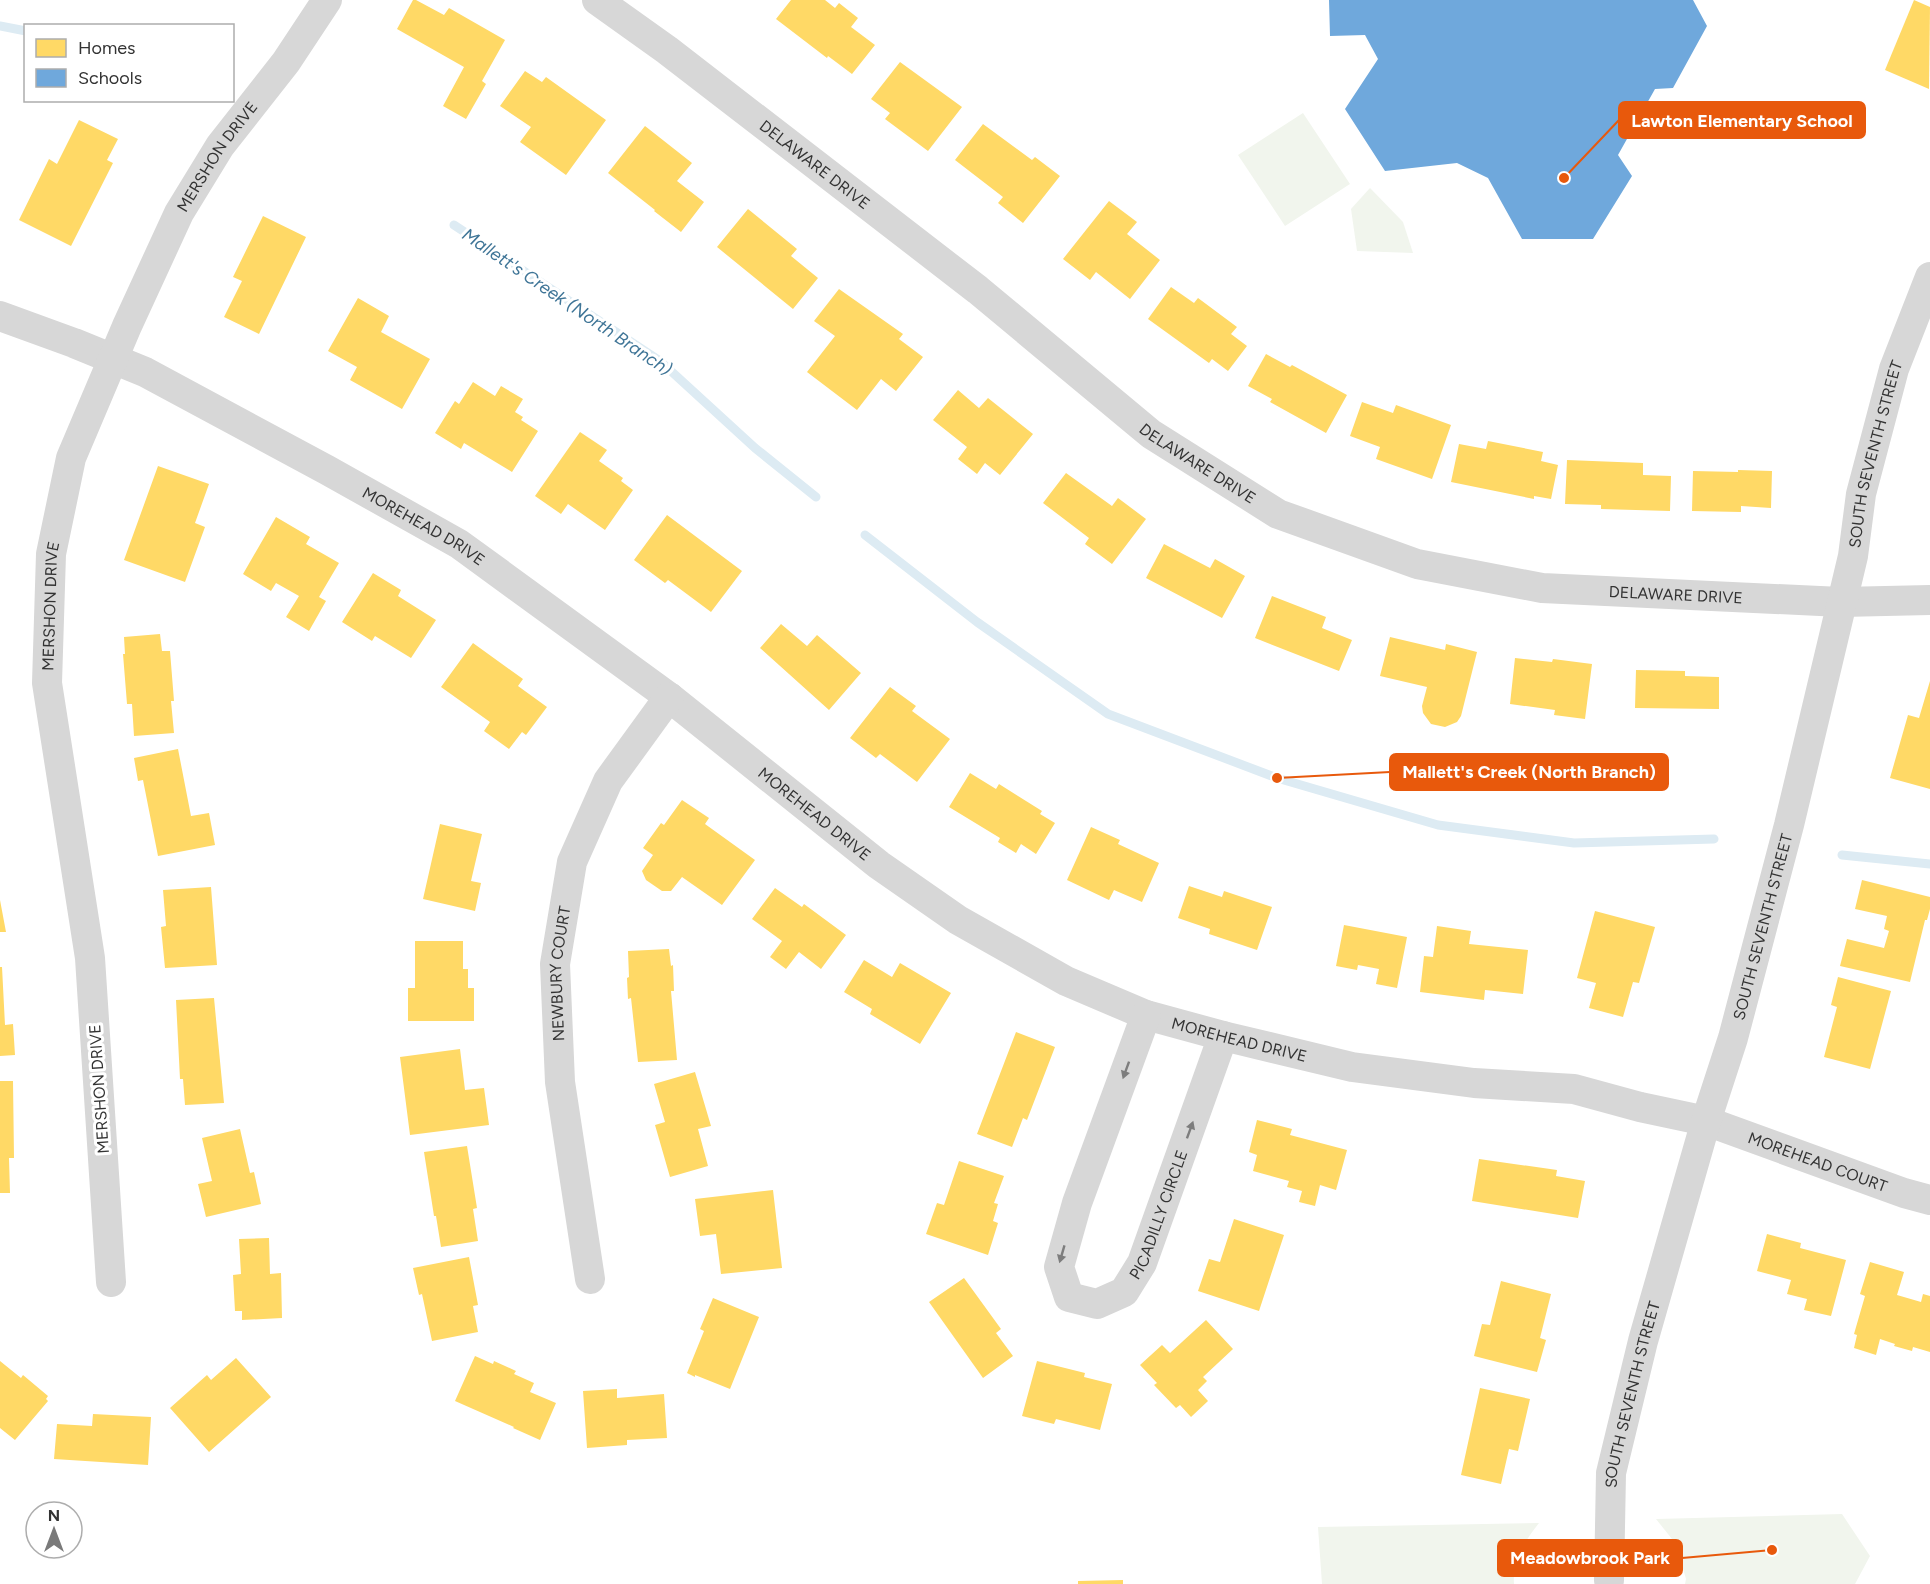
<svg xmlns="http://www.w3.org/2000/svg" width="1930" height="1584" font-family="Figtree,sans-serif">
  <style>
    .park { fill: #f1f5ed }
    .homes { fill: #ffd966 }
    .schools { fill: #6fa8dc }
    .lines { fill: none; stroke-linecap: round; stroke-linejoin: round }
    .stream { stroke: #ddebf3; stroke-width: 9 }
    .minor { stroke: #d7d7d7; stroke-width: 30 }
    .oneway { fill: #7d7d7d }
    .labels { text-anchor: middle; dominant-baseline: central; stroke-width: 6; stroke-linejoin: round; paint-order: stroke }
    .street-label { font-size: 16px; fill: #333; stroke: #fff }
    .water-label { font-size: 18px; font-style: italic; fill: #3f7597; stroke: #fff }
    .leader { fill: none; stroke: #e8590c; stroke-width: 2 }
    .callout-dot { fill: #e8590c; stroke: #fff; stroke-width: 2 }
    .callout { fill: #e8590c; stroke: #e8590c; stroke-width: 2 }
    .callout-label { font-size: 18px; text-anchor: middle; font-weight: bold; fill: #fff }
  </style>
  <rect width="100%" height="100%" fill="#fff"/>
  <g class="park">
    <path d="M1303 113 1350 184 1285 226 1238 155Z"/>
    <path d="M1370 188 1403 222 1413 253 1357 251 1351 209Z"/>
    <path d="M1842 1514 1870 1556 1855 1584H1685L1686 1579 1676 1544 1656 1519Z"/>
    <path d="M1539 1523C1525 1541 1512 1560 1514 1584H1322L1318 1527Z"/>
  </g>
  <g class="homes">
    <path d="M413 0H416L444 15 449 8 505 40 482 81 486 84 466 119 443 106 464 67 397 29Z"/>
    <path d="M791 0H825L835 8 839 3 858 18 851 27 875 45 852 74 828 56 827 58 776 19Z"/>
    <path d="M1914 0 1930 7 1929 89 1885 70Z"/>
    <path d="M900 62 962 107 928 151 885 119 890 113 871 99Z"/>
    <path d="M525 71 542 82 546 77 606 120 566 175 520 142 531 127 500 106Z"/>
    <path d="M79 120 118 139 107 160 113 163 71 246 19 220 49 159 57 164Z"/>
    <path d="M983 124 1032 160 1035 157 1060 176 1023 223 998 203 1003 197 955 160Z"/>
    <path d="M645 126 692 163 677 181 704 202 681 232 654 211 655 210 608 173Z"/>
    <path d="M1109 201 1137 222 1127 234 1160 260 1130 299 1096 272 1090 280 1063 259Z"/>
    <path d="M748 209 797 249 791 256 818 278 793 309 717 247Z"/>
    <path d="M263 216 306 237 259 334 224 317 242 281 233 277Z"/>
    <path d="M1171 287 1194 303 1198 298 1237 327 1231 334 1247 346 1228 371 1212 359 1209 363 1148 319Z"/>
    <path d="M839 289 903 334 899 339 923 357 896 391 881 379 857 410 807 372 835 336 814 321Z"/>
    <path d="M358 298 389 316 381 332 430 359 402 409 350 380 357 367 328 351Z"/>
    <path d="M1266 354 1290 367 1292 365 1347 395 1326 433 1270 402 1272 399 1248 386Z"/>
    <path d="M473 382 495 396 501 386 523 399 515 412 523 417 521 420 538 431 512 472 464 443 461 449 435 433 455 401 459 404Z"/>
    <path d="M958 390 979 408 988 398 1033 434 1000 475 985 463 977 474 958 459 967 447 933 420Z"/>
    <path d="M1362 402 1393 413 1396 405 1451 425 1432 479 1376 459 1380 447 1350 436Z"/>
    <path d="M580 432 607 450 599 461 623 478 621 481 633 490 605 530 568 504 561 514 535 496Z"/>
    <path d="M1488 441 1543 452 1541 461 1558 465 1551 499 1534 496V499L1451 482 1459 444 1486 449Z"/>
    <path d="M1567 460 1643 463V475L1671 476 1670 511 1601 509V505L1565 504Z"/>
    <path d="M158 466 209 484 195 523 205 527 185 582 124 560Z"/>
    <path d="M1738 470 1772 471 1771 508 1741 506V512L1692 511 1693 471 1738 472Z"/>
    <path d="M1066 473 1112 506 1118 498 1146 519 1112 564 1085 544 1089 538 1043 503Z"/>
    <path d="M667 515 742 571 711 612 668 580 665 583 634 560Z"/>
    <path d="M276 517 310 537 306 544 339 563 319 597 326 601 309 631 286 617 299 596 276 583 271 591 243 574Z"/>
    <path d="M1164 544 1210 568 1215 559 1245 576 1222 618 1146 578Z"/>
    <path d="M373 573 401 590 398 596 436 620 411 658 375 636 372 641 342 622Z"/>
    <path d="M1272 596 1326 617 1322 628 1352 640 1339 671 1255 638Z"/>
    <path d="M781 624 807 646 817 635 861 673 829 710 760 648Z"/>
    <path d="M160 634 162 651H170L174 701H171L174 733 134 736 132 704H127L123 654H125L124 637Z"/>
    <path d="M1390 637 1445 650 1446 644 1477 652 1461 716 1457 722 1445 727 1431 724 1423 713 1422 706 1427 687 1380 676Z"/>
    <path d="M473 643 523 679 518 686 547 707 526 735 522 732 509 749 484 731 490 722 441 687Z"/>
    <path d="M1515 658 1552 662 1553 659 1592 664 1585 719 1554 715 1555 710 1510 704Z"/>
    <path d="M1636 670 1685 671V676L1719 677V709L1635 708Z"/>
    <path d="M1930 681V789L1890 778 1908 715 1919 718Z"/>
    <path d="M890 687 916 706 912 711 950 739 917 782 880 754 876 758 850 738Z"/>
    <path d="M178 749 191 816 209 813 215 845 158 856 143 780 138 781 134 758Z"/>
    <path d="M970 773 996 789 999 784 1042 811 1040 814 1055 823 1036 854 1021 844 1016 853 998 842 1000 838 949 807Z"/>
    <path d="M682 800 709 818 705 824 755 860 722 905 682 877 671 891H662L646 880 642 871 653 855 643 848 661 823 664 825Z"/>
    <path d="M440 824 482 834 471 881 481 883 475 911 423 899Z"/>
    <path d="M1091 827 1120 840 1118 844 1159 863 1142 902 1114 890 1109 900 1067 880Z"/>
    <path d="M1862 880 1930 897V909L1927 920H1925L1910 982 1840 966 1847 939 1884 948 1889 931 1884 929 1887 916 1855 909Z"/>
    <path d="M1189 886 1222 897 1224 891 1272 907 1257 950 1209 934 1210 929 1178 918Z"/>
    <path d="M211 887 217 965 165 968 161 927 166 926 163 890Z"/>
    <path d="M775 888 802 907 804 904 846 935 821 969 799 952 786 969 770 957 782 941 752 919Z"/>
    <path d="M0 900 6 932H0Z"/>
    <path d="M1595 911 1655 927 1639 983 1633 982 1623 1017 1589 1008 1596 983 1577 978Z"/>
    <path d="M1344 925 1407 937 1397 988 1376 984 1379 969 1358 965 1357 970 1336 966Z"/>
    <path d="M1437 926 1471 931 1469 944 1528 950 1523 994 1485 990 1484 1000 1420 992 1424 956 1433 957Z"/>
    <path d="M415 941H463V969H468V988H474V1021H408V988H415Z"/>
    <path d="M669 949 671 966 673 965 674 991H671L677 1060 638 1062 631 998 628 999 627 978 629 977 628 951Z"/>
    <path d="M864 960 892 977 900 963 951 993 920 1044 870 1014 872 1009 844 992Z"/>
    <path d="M0 967H2L5 1025 13 1024 15 1055 0 1056Z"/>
    <path d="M1838 977 1891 991 1870 1069 1824 1057 1837 1007 1831 1005Z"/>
    <path d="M214 998 224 1103 185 1105 183 1079H180L176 1000Z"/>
    <path d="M1016 1032 1055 1047 1027 1120 1023 1118 1012 1147 977 1134Z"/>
    <path d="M460 1049 465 1090 484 1088 489 1125 410 1135 400 1057Z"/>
    <path d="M695 1072 711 1126 698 1129 708 1166 670 1177 655 1125 665 1122 654 1084Z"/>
    <path d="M0 1081H13L14 1158H9L10 1193H0Z"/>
    <path d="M1257 1120 1292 1129 1290 1135 1347 1150 1336 1190 1320 1185 1315 1206 1299 1202 1302 1191 1287 1187 1289 1181 1253 1171 1257 1155 1249 1152Z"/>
    <path d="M240 1129 250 1173 254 1172 261 1204 206 1217 198 1184 212 1181 202 1138Z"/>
    <path d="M467 1146 477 1208 473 1209 478 1241 441 1247 436 1216H434L424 1152Z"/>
    <path d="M1479 1159 1557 1170 1556 1176 1585 1181 1578 1218 1472 1201Z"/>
    <path d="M959 1161 1004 1176 994 1203 998 1204 993 1221 998 1223 988 1255 926 1234 937 1203 944 1205Z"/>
    <path d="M773 1190 782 1268 721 1274 716 1234 700 1236 695 1199Z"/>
    <path d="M1234 1219 1284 1235 1259 1311 1198 1291 1209 1259 1220 1262Z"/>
    <path d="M1767 1234 1801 1243 1800 1248 1846 1260 1831 1316 1804 1310 1807 1299 1787 1294 1791 1280 1757 1271Z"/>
    <path d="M269 1238 270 1274 281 1273 282 1318 242 1320V1311H235L233 1275 241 1274 239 1239Z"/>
    <path d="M469 1257 478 1305 473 1306 478 1332 432 1341 422 1294 419 1295 413 1268Z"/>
    <path d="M1870 1262 1904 1272 1897 1295 1921 1302 1923 1294 1930 1296V1352L1913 1347 1912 1351 1894 1346 1895 1344 1880 1339 1876 1355 1854 1348 1857 1335 1854 1334 1865 1296 1860 1294Z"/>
    <path d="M964 1278 1001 1329 996 1333 1013 1356 983 1378 929 1302Z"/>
    <path d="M1501 1281 1551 1294 1540 1338 1546 1340 1537 1372 1474 1356 1482 1324 1490 1325Z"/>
    <path d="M713 1298 759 1317 730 1389 695 1375V1377L687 1373 704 1331 700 1329Z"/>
    <path d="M1206 1320 1233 1349 1203 1377 1207 1381 1198 1390 1208 1401 1191 1417 1180 1405 1176 1408 1154 1385 1157 1383 1140 1365 1162 1345 1170 1353Z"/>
    <path d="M475 1356 493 1364 494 1361 516 1371 514 1374 534 1383 530 1392 556 1403 540 1440 513 1428 514 1427 455 1401Z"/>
    <path d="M236 1358 271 1397 209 1452 170 1408 207 1375 211 1380Z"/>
    <path d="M0 1361 21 1378 23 1375 48 1396 46 1399 48 1401 15 1440 0 1428Z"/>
    <path d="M1037 1361 1085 1373 1084 1377 1112 1384 1100 1430 1056 1419 1054 1424 1022 1416Z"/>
    <path d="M1480 1388 1530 1399 1518 1451 1509 1449 1501 1484 1461 1475Z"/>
    <path d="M617 1389V1398L664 1394 667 1438 627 1440V1445L587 1448 583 1391Z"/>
    <path d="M93 1414 151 1417 148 1465 54 1459 57 1424 92 1426Z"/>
    <path d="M1123 1580V1584H1078V1581Z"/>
  </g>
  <path class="schools" d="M1329 0H1693L1707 26 1673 88 1655 89 1618 155 1632 176 1593 239H1522L1488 178 1457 163 1385 171 1345 109 1378 59 1365 35 1330 36Z"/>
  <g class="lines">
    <g class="stream">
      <path d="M0 26 26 31"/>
      <path d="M454 225 660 361 755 448 816 497"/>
      <path d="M865 535 977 622 1108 714 1277 778 1438 825 1574 843 1714 839"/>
      <path d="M1842 855 1930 864"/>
    </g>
    <g class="minor">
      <path id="s1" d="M597 0 667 50 978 290 1151 434 1278 514 1417 564 1542 588 1841 602 1930 600"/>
      <path id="s2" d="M0 316 74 343 145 372 327 470 459 544 669 697 879 865 958 920 1066 981 1146 1015 1223 1036 1352 1067 1474 1083 1574 1089 1640 1107 1706 1121 1904 1193 1930 1200"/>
      <path id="s3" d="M1146 1015 1077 1203 1059 1267 1069 1297 1097 1304 1124 1292 1142 1263 1223 1036"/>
      <path id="s4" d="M590 1279 560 1082 555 964 572 862 608 781 669 697"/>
      <path id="s5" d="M111 1282 90 958 47 683 51 554 71 458 127 326 179 213 220 146 286 62 327 0"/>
      <path id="s6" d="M1609 1580 1611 1473 1643 1341 1706 1121 1733 1038 1789 825 1853 556 1861 494 1894 369 1930 277"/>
    </g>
  </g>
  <defs><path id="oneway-solid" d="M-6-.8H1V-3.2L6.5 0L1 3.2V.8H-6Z" transform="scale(1.5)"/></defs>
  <g class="oneway">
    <use href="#oneway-solid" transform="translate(1126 1070) rotate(110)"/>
    <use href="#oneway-solid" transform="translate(1190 1130) rotate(-70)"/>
    <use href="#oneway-solid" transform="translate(1062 1254) rotate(106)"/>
  </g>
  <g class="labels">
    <g class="street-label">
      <text stroke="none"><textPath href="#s5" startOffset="1166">MERSHON DRIVE</textPath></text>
      <text stroke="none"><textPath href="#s1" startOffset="273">DELAWARE DRIVE</textPath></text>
      <text stroke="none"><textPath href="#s6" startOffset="1160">SOUTH SEVENTH STREET</textPath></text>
      <text stroke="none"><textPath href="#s1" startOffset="759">DELAWARE DRIVE</textPath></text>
      <text stroke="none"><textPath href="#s2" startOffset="474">MOREHEAD DRIVE</textPath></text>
      <text stroke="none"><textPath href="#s1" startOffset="1263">DELAWARE DRIVE</textPath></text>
      <text stroke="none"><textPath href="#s5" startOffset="680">MERSHON DRIVE</textPath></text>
      <text stroke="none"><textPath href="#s2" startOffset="960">MOREHEAD DRIVE</textPath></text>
      <text stroke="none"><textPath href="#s6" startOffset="674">SOUTH SEVENTH STREET</textPath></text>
      <text stroke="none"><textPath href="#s4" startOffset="308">NEWBURY COURT</textPath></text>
      <text stroke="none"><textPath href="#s2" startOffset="1446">MOREHEAD DRIVE</textPath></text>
      <text transform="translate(99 1089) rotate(-94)">MERSHON DRIVE</text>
      <text stroke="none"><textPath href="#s2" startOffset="2040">MOREHEAD COURT</textPath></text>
      <text stroke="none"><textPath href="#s3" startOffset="442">PICADILLY CIRCLE</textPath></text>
      <text stroke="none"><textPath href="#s6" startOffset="188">SOUTH SEVENTH STREET</textPath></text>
    </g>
    <g class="water-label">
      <text transform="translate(567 302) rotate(34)">Mallett's Creek (North Branch)</text>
    </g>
  </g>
  <path class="leader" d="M1564 178L1619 120M1277 778L1390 772M1772 1550L1682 1558"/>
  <g class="callout-dot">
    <circle cx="1564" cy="178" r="6"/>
    <circle cx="1277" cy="778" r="6"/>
    <circle cx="1772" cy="1550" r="6"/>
  </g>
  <g class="callout">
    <rect x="1619" y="102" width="246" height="36" rx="6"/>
    <rect x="1390" y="754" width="278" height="36" rx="6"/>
    <rect x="1498" y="1540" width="184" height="36" rx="6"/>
  </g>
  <g class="callout-label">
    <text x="1742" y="127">Lawton Elementary School</text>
    <text x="1529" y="778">Mallett's Creek (North Branch)</text>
    <text x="1590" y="1564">Meadowbrook Park</text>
  </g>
  <rect x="24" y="24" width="210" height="78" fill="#ffffff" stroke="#adadad" stroke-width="1.5"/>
  <rect x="36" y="39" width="30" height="18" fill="#ffd966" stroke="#adadad" stroke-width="1.5"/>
  <text x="78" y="54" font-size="18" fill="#333333">Homes</text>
  <rect x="36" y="69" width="30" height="18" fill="#6fa8dc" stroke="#adadad" stroke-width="1.5"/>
  <text x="78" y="84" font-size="18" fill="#333333">Schools</text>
  <g transform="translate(54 1530)"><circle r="28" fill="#ffffff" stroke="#adadad" stroke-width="1.5"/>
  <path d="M0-4.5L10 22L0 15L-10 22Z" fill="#7a7a7a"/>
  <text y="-9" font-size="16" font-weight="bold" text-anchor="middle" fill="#333333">N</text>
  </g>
</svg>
